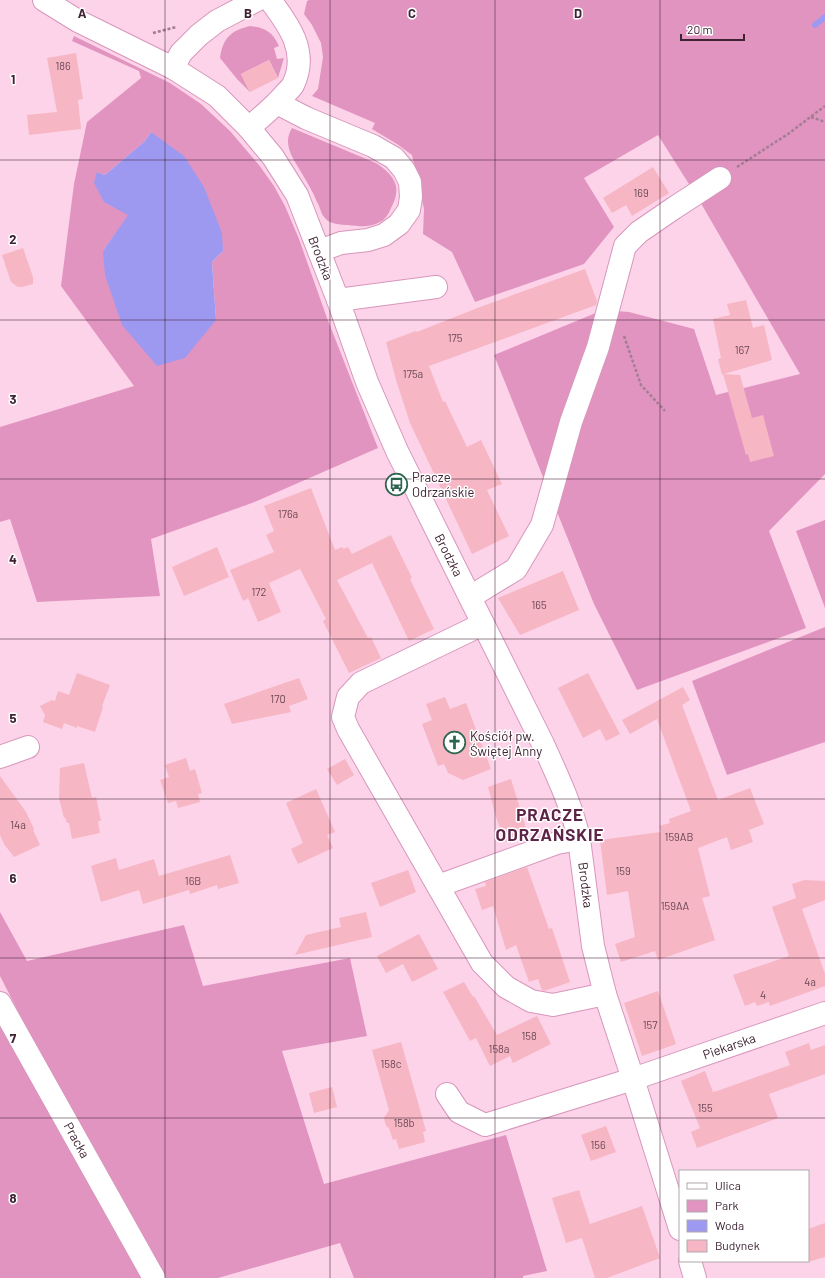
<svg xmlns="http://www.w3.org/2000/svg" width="825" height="1278" font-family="Barlow,sans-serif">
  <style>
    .green { fill: #e294c1; fill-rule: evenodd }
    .water { fill: #9d99f1 }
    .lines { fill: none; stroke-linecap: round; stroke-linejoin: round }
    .stream { stroke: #9d99f1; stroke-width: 6 }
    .building { fill: #f6b6c3 }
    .minor-casing { stroke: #d896bc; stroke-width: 24 }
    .path { stroke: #a17e91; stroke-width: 2.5; stroke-dasharray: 3 2; stroke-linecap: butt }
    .minor { stroke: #fff; stroke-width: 22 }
    .grid { fill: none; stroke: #3e2333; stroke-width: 1; stroke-opacity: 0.55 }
    .labels { text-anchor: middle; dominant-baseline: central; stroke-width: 3; stroke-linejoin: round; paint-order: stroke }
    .number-label { font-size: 11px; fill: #6c4857 }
    .street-label { font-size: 13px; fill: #3e2333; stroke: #fff }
    .poi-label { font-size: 13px; fill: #3e2333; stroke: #fff; text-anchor: start }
    .district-label { font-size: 17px; font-weight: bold; letter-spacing: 1px; fill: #5c2547; stroke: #fff }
    .grid-label { font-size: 13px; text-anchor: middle; font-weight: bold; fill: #3e2333; stroke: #fff; stroke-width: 3; stroke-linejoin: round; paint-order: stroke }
  </style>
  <rect width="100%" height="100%" fill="#fdd3e9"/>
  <g class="green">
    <path d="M309 0H825V474L769 531 806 628 637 690 594 604 494 355 603 310 629 312 694 329 716 395 800 374 699 200 658 135 584 178 614 227 584 264 475 302 452 252 423 234 424 209 412 155 397 144 372 129 375 123 312 96 318 89 323 57 321 43 312 25 304 14 307 1Z"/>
    <path d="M250 26C265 28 272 31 279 46L274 48 277 59 284 58 278 78 269 60 241 74 250 92 237 79 220 58C223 38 230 31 250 26Z"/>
    <path d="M74 36 170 83 201 104 230 131 259 165 274 186 285 206 299 239 327 318 378 448 252 503 151 539 160 596 37 602 10 519 0 522V427L134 386 61 286 74 184 87 122 141 78 139 71 72 41ZM151 132 223 251 212 262 216 320 103 251 129 215 97 172 105 175 145 141Z"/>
    <path d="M292 128 376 163C394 175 403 187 391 208 388 215 385 220 378 223 368 228 358 226 348 225 341 225 329 224 325 218 321 215 320 206 317 202 313 192 307 182 301 172 293 158 282 144 292 128Z"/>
    <path d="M825 520V608L796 531Z"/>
    <path d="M825 627V742L727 775 692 681Z"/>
    <path d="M0 912 27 961 184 925 203 986 350 958 367 1036 282 1051 324 1184 506 1135 547 1271 523 1276V1278H354L340 1243 218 1278H164L54 1081 0 976Z"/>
    <path d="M0 1020 145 1278H0Z"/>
  </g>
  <path class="water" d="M151 132 184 156 204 187 222 233 223 251 212 262 216 320 185 358 157 366 122 325 105 275 103 251 128 215 104 202 94 183 97 172 105 175 145 141Z"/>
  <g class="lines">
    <path class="stream" d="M815 25 825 17"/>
  </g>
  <g class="building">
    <path d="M76 53 83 99 78 100 81 129 29 135 27 115 57 112 47 58Z"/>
    <path d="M269 60 278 78 250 92 241 74Z"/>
    <path d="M653 167 669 193 632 216 626 205 612 213 603 198Z"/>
    <path d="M23 248 33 277V284L22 287H18L11 282 2 255Z"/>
    <path d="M585 269 597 301 596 305 429 366 443 402 445 401 467 447 481 440 502 484 487 490 509 536 472 554 410 423 396 380 386 342 416 331 417 332 480 307Z"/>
    <path d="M746 300 753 328 764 325 772 360 724 374 740 375 752 418 763 415 774 456 750 462 748 454 746 455 723 374 722 375 718 359 721 358 713 319 730 315 727 304Z"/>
    <path d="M311 488 335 550 342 547 344 549 348 547 352 554 391 535 412 578 410 579 434 629 409 641 372 563 337 580 368 638 371 637 381 658 349 673 323 621 326 619 300 569 269 583 281 612 258 622 248 598 243 601 230 570 274 552 266 535 274 531 264 506Z"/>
    <path d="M217 547 229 577 184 596 172 567Z"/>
    <path d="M563 571 579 610 520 635 498 598Z"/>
    <path d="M77 673 110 685 102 706 103 707 95 732 77 726V728L64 723 62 729 43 722 45 715 40 706 52 700 55 701 58 691 69 695Z"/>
    <path d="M588 673 620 734 606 741 600 729 583 738 558 688Z"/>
    <path d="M299 678 308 699 289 706 291 712 232 724 224 704Z"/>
    <path d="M683 687 690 700 682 705 718 800 750 788 764 824 749 830 753 842 731 850 727 837 698 848 710 896 702 898 715 940 658 960 655 951 621 962 615 944 635 937 628 891 607 895 600 840 661 832 659 826 670 823 669 819 691 811 657 719 630 734 622 720Z"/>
    <path d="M445 697 450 709 466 703 491 769 463 780 448 773 444 764 438 766 422 724 432 720 426 704Z"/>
    <path d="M186 758 190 771 195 769 202 793 198 794 200 802 178 808 176 801 168 803 160 780 169 777 165 765Z"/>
    <path d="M345 759 354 775 337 785 327 769Z"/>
    <path d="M84 763 92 798 96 797 101 821H98L100 833 72 839 69 823H67L65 817 64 818 59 798 60 768Z"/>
    <path d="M0 776 26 812 34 829 33 830 40 845 14 857 4 844 0 835Z"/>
    <path d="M511 779 528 835 505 842 496 817 488 787Z"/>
    <path d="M316 789 335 832 327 835 333 848 298 864 291 849 303 843 286 803Z"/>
    <path d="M230 855 239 883 218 889 217 885 190 894 189 890 143 904 139 890 101 902 91 866 116 858 119 870 154 859 159 876Z"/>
    <path d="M527 867 549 929 552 928 570 982 544 991 542 990 538 979 529 982 516 945 506 950 493 906 482 910 475 889 486 886 485 882Z"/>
    <path d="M408 870 416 892 380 907 371 883Z"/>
    <path d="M805 880 825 881V900L802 909 825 974V986L770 1006 769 1002 757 1006 755 1002 745 1006 733 975 789 956 772 907 796 898 792 884Z"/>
    <path d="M366 912 372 937 295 955 306 935 341 927 339 918Z"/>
    <path d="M419 934 438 969 412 982 403 964 386 973 377 956Z"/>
    <path d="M464 982 473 997 474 996 497 1035 537 1016 551 1044 513 1063 510 1056 490 1066 476 1038 470 1041 443 992Z"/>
    <path d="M658 991 676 1044 642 1056 624 1003Z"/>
    <path d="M401 1042 426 1131 423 1132 425 1142 399 1149 396 1139 393 1140 389 1128 386 1126 384 1118 389 1110 372 1050Z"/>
    <path d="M809 1043 811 1050 825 1045V1074L769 1094 778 1118 697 1148 691 1132 700 1128 681 1081 705 1071 713 1092 720 1090 790 1065 785 1052Z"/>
    <path d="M332 1087 337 1107 314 1113 309 1093Z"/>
    <path d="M606 1126 616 1152 591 1161 581 1135Z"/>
    <path d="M579 1190 590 1224 642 1206 660 1258 607 1278H595L582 1238 566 1243 552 1198Z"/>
    <path d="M825 1223V1257L808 1262V1229Z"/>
  </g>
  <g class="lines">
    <defs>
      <g id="minor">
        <path d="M44 0 78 21 173 68 217 96 249 128 273 157 297 195 338 300 367 382 397 451 543 744C557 775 572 806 579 839L593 946 605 994 633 1079 680 1229"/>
        <path d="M173 68 181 53 199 35 217 21 257 0"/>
        <path d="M277 103 306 118 373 146 394 158 404 170 410 182 411 197 409 210 399 224 384 235 368 240 341 243 319 251"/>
        <path d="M249 128C261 117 274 107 285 94 288 91 291 88 293 85 309 52 289 25 270 0"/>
        <path d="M338 300 436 287"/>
        <path d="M470 597 516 569 542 525 571 422 598 347 625 246 639 232 674 208 720 178"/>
        <path d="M483 624 361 683 348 697 343 717 348 729 482 963 506 987 531 1001 553 1005 605 994"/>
        <path d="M0 757 28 747"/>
        <path d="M438 886 557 843 579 839"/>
        <path d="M0 1003 154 1278"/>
        <path d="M447 1094 459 1112 485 1125 633 1079 825 1013"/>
        <path d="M690 1261 695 1278"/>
      </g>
    </defs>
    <use href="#minor" class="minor-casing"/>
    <g class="path">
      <path d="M153 33 176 27"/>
      <path d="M811 117 825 122"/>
      <path d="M737 167 788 134 825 106"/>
      <path d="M624 336 641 385 665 411"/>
    </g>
    <use href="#minor" class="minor"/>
  </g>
  <path class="grid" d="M165 0V1278M330 0V1278M495 0V1278M660 0V1278M0 160H825M0 320H825M0 479H825M0 639H825M0 799H825M0 958H825M0 1118H825"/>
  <defs>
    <symbol id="bus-ring" viewBox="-11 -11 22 22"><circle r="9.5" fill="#fff" stroke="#2c654e" stroke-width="1.5"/><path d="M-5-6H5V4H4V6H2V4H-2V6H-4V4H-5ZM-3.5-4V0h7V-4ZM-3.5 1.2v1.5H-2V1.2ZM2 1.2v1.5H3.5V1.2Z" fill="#2c654e"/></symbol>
    <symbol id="church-ring" viewBox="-11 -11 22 22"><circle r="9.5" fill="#fff" stroke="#2c654e" stroke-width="1.5"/><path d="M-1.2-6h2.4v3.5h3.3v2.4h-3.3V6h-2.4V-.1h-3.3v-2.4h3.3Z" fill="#2c654e"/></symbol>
  </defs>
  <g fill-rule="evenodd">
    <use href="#bus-ring" x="384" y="472" width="25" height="25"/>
    <use href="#church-ring" x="442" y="730" width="25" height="25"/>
  </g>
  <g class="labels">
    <g class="number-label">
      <text x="63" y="65">186</text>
      <text x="641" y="192">169</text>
      <text x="455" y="337">175</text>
      <text x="742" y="349">167</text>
      <text x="413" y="373">175a</text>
      <text x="288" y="513">176a</text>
      <text x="259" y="591">172</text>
      <text x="539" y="604">165</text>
      <text x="278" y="698">170</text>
      <text x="18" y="824">14a</text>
      <text x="679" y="836">159AB</text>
      <text x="623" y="870">159</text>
      <text x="193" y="880">16B</text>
      <text x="675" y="905">159AA</text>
      <text x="810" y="981">4a</text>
      <text x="763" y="994">4</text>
      <text x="650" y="1024">157</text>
      <text x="529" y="1035">158</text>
      <text x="499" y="1048">158a</text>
      <text x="391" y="1063">158c</text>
      <text x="705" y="1107">155</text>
      <text x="404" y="1122">158b</text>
      <text x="598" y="1144">156</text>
    </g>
    <g class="street-label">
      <text transform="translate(321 258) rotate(69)">Brodzka</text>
      <text transform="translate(449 555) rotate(63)">Brodzka</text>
      <text transform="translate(586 885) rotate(83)">Brodzka</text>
      <text transform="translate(729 1046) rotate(-19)">Piekarska</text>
      <text transform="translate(77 1140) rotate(61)">Pracka</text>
    </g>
    <g class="poi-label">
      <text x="412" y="477">Pracze<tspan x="412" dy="15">Odrzańskie</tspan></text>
      <text x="470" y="736">Kościół pw.<tspan x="470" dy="15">Świętej Anny</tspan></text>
    </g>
    <g class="district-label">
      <text x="550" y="814">PRACZE<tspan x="550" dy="20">ODRZAŃSKIE</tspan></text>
    </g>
  </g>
  <g class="grid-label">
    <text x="82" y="18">A</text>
    <text x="248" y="18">B</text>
    <text x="412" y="18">C</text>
    <text x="578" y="18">D</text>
    <text x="13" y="84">1</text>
    <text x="13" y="244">2</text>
    <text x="13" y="404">3</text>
    <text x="13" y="564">4</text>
    <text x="13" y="723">5</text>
    <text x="13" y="883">6</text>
    <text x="13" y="1043">7</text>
    <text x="13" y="1203">8</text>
  </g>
  <rect x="679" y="1170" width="130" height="92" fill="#ffffff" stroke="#b2a7ad"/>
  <rect x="687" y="1183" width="20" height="6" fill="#ffffff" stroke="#b2a7ad"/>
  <text x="715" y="1190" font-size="12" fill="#3e2333">Ulica</text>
  <rect x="687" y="1200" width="20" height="12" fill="#e294c1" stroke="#b2a7ad"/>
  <text x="715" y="1210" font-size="12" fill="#3e2333">Park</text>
  <rect x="687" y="1220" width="20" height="12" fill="#9d99f1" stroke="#b2a7ad"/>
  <text x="715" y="1230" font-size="12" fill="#3e2333">Woda</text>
  <rect x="687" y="1240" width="20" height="12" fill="#f6b6c3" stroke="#b2a7ad"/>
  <text x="715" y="1250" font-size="12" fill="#3e2333">Budynek</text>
  <path d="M681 34v6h63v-6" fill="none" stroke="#3e2333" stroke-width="2"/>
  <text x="687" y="34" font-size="12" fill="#3e2333" stroke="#ffffff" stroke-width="3" paint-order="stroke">20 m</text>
</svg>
